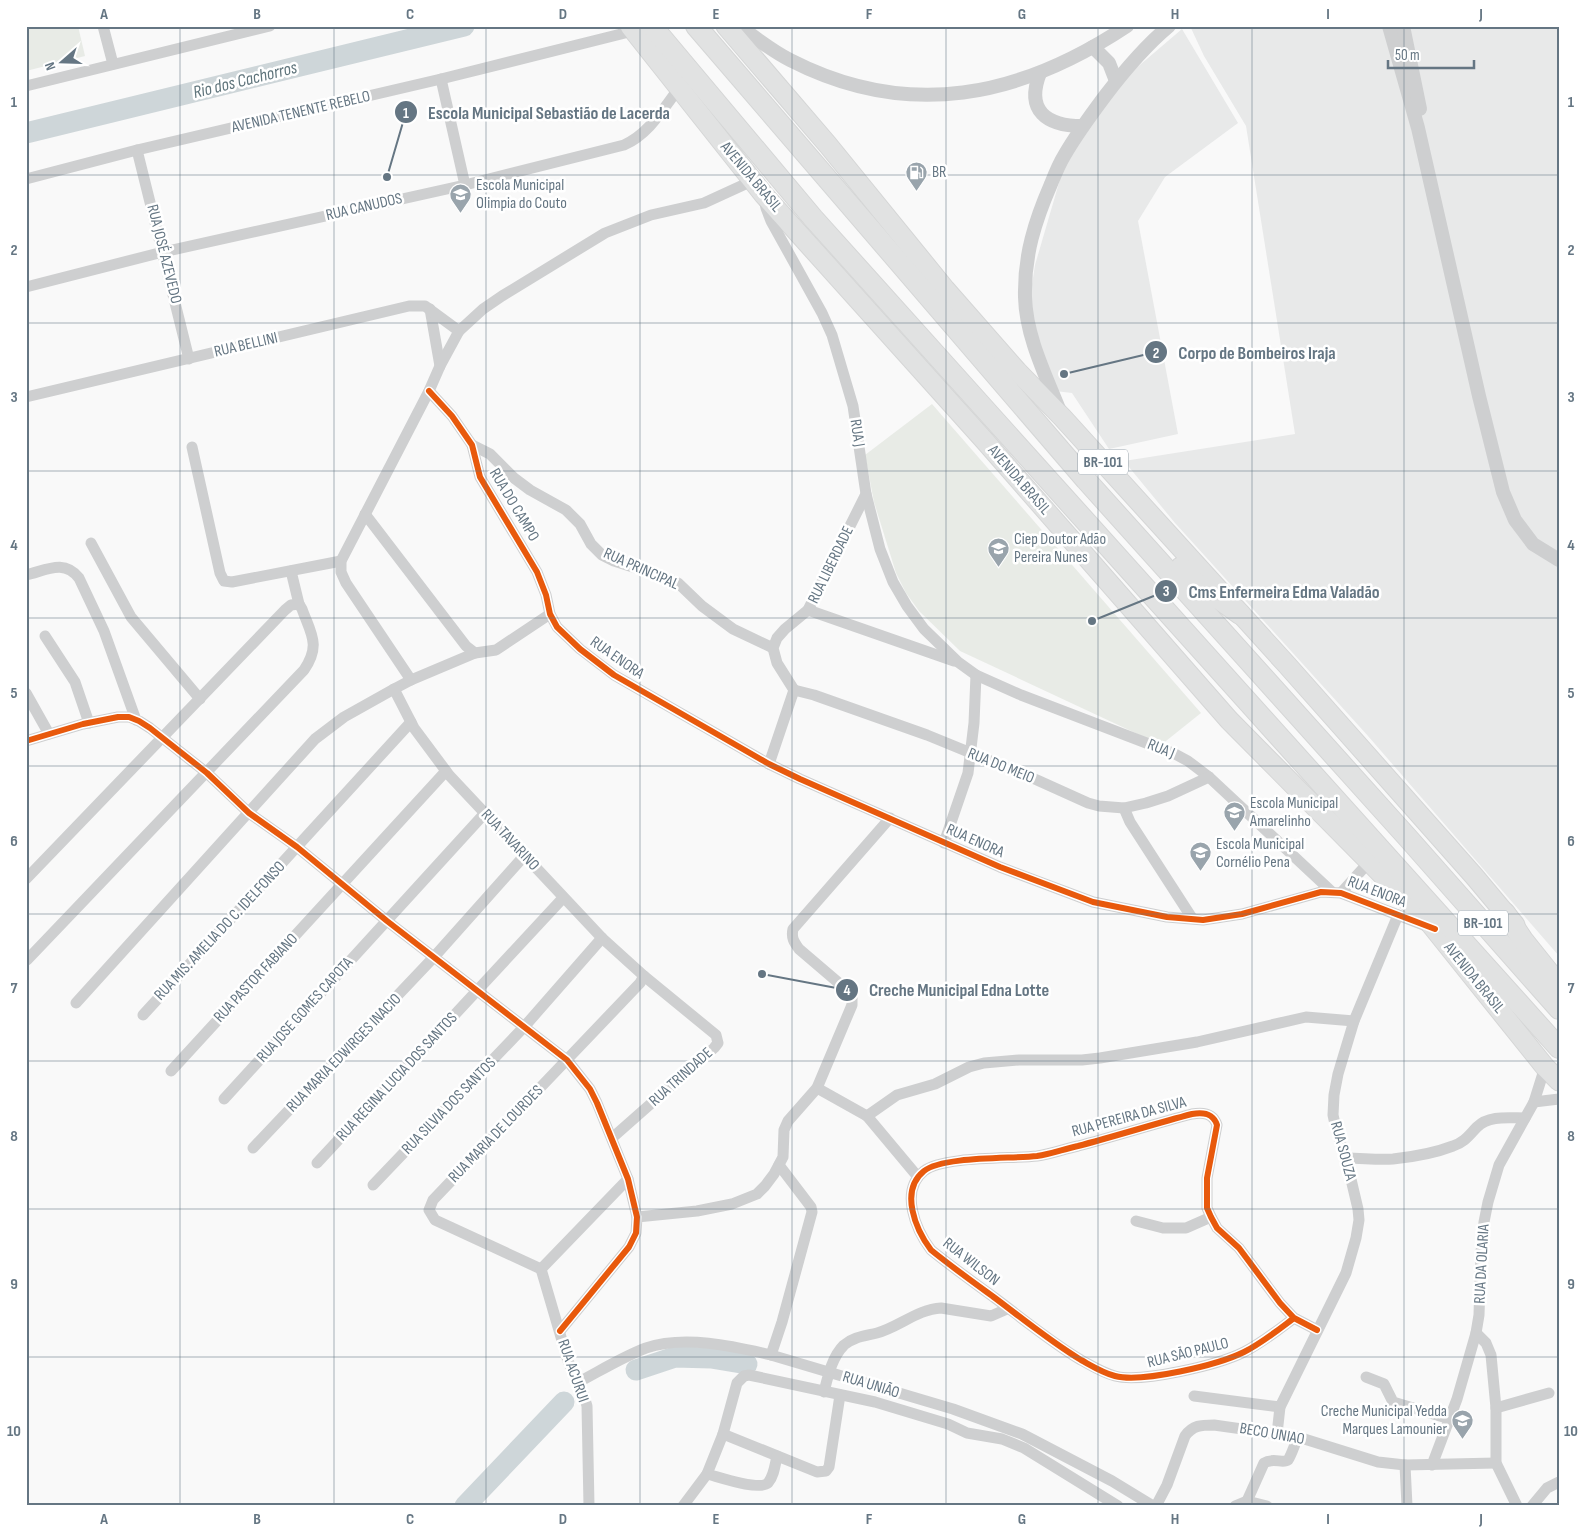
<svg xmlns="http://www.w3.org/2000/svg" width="1585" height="1532" font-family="'Sofia Sans Condensed',sans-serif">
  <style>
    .built { fill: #e8e9e9 }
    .green { fill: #e8ebe6 }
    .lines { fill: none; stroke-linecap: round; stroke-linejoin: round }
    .river { stroke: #ced6d9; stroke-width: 21 }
    .trunk-casing { stroke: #d5d6d6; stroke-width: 21 }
    .motorway-casing { stroke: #d5d6d6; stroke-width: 22 }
    .minor { stroke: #cecfd0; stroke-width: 11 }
    .tertiary { stroke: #cecfd0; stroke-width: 14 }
    .trunk { stroke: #e1e2e2; stroke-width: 19 }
    .motorway { stroke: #e1e2e2; stroke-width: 20 }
    .cycleway-casing { stroke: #fff; stroke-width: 9 }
    .cycleway { stroke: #e8590c; stroke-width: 6 }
    .grid { fill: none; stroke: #657683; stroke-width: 1; stroke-opacity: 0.55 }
    .labels { text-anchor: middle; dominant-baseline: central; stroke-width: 5; stroke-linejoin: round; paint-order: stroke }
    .shield { fill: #fff; stroke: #939fa8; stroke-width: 1 }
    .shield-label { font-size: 15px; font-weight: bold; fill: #657683 }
    .street-label { font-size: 16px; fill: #657683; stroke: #fff }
    .poi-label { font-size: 16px; fill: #657683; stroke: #fff; text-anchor: start }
    .water-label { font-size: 18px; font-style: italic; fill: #60757c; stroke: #fff }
    .leader { fill: none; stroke: #657683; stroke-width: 2 }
    .callout-dot { fill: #657683; stroke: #fff; stroke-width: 2 }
    .mark-label { font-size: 15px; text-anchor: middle; font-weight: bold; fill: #fff }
    .callout-label { font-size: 18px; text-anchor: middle; font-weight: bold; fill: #657683; stroke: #fff; stroke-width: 5; stroke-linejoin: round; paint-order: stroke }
    .neatline { fill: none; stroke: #657683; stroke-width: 2 }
    .grid-label { font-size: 16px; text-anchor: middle; font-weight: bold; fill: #657683 }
  </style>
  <rect width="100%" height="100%" fill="#f9f9f9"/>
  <g class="built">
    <path d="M1190 26H1559V956L1368 736 1175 523 1124 461 1295 434 1246 126 1204 56Z"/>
    <path d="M1182 29 1238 123 1165 177 1138 221 1178 434 1109 449 1072 393 1055 391 1032 323 1031 291 1035 265 1068 152 1107 98 1134 70Z"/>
  </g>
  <g class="green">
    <path d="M26 26H78L85 56 26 71Z"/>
    <path d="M932 404 1201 713 1161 745 960 651 919 611 906 593 896 573 874 502 865 455Z"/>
  </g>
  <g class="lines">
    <g class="river">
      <path d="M26 133 464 26"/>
      <path d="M636 1370 675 1357 711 1358 747 1364"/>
      <path d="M465 1506 564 1402"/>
    </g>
    <defs>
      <g id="trunk">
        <path d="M630 26 764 195 984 440 1229 720 1428 921 1545 1067 1559 1081"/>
        <path d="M726 26 828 145 945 289 1017 371 1062 417 1287 665 1474 876 1515 925"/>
      </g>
      <g id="motorway">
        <path d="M652 26 813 218 1559 1048"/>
        <path d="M696 26 1086 480 1408 838 1559 1009"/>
        <path d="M1181 567 1195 582 1240 614"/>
        <path d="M1505 913 1523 940 1559 985"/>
      </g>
    </defs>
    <use href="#trunk" class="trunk-casing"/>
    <use href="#motorway" class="motorway-casing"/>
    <g class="minor">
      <path d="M103 26 113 64"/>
      <path d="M441 79 465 185"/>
      <path d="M26 86 270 26"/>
      <path d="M137 150 189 359"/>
      <path d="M26 179 137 150 441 79 633 31"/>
      <path d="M764 199 766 208 771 221 822 313 832 335 853 406 866 494 880 549 893 582 907 606 924 629 958 662 976 675 1021 695 1175 754 1188 761 1209 777 1331 891"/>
      <path d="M26 287 163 252 465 185 624 145C649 134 663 109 679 88"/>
      <path d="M430 309 440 366"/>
      <path d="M429 391 452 416 472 445 480 477 537 572 546 595 550 614 557 627 580 649 614 675 769 764 800 779 1000 867 1093 902 1167 917 1203 920 1242 914 1321 892 1341 893 1429 927"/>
      <path d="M26 397 409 306H425L459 331"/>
      <path d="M472 445 490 454 514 478 530 490 566 510 580 524 591 544 602 555 614 561 661 576 678 583 702 606 733 629 773 648"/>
      <path d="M192 447 220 573 224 581 232 582 341 561"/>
      <path d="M365 514 466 646 475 653"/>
      <path d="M91 543 131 617 200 699"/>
      <path d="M291 571 299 604"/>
      <path d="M26 575C47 570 64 559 79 578L104 631 136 720"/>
      <path d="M808 610 954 661"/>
      <path d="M45 636 75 682 89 723"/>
      <path d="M411 680 346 583 341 572V561L429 391 440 366 459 331 483 309 502 296 605 233 651 215 704 203 752 181"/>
      <path d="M394 689 414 728 449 775 602 938 644 976 716 1035 718 1043 714 1048 612 1138"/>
      <path d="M794 690 814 695 927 735 1037 780 1088 803 1099 806 1124 808 1146 803 1168 796 1209 777"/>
      <path d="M26 693 49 734"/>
      <path d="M26 741 83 724 118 717H129L139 721 150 728 207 773 249 813 297 847 387 921 567 1060 590 1089 597 1103 628 1179 637 1217 636 1233 629 1247 560 1331"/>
      <path d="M769 764 794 690 777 663 773 648 777 638 785 629 808 610 866 494"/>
      <path d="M1124 808 1130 822 1192 918"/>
      <path d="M944 843 968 773 974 723 976 675"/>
      <path d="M26 879 285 610 291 605 299 604 302 609C311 634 321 645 304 670L27 960"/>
      <path d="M1341 893 1369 862"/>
      <path d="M76 1003 315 739 344 717 394 689 411 680 475 653 496 650 550 614"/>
      <path d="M143 1015 411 722"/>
      <path d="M171 1071 446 771"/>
      <path d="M817 1088 867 1116 918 1177"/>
      <path d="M224 1099 485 813"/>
      <path d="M1534 1102 1559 1099"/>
      <path d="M867 1116 897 1095 935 1084 969 1067 984 1063 1019 1060H1082L1100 1058 1197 1042 1306 1017 1354 1021"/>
      <path d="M253 1148 434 957 525 855"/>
      <path d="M1346 1158C1362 1158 1377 1160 1393 1159 1412 1157 1435 1153 1453 1146 1465 1142 1469 1135 1477 1127 1489 1115 1509 1118 1525 1118"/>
      <path d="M317 1163 563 898"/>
      <path d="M373 1185 524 1027 602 938"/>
      <path d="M637 1217 697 1211 732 1204 757 1194 765 1186 774 1174 783 1157 784 1130 788 1121 817 1088 852 1005V997L847 990 799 949C794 942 791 938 793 929L890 818"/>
      <path d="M1136 1221 1163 1228H1186L1211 1217"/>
      <path d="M541 1269 435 1220 429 1210 433 1200 640 983 644 976"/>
      <path d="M541 1269 568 1361 583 1393 587 1406 589 1506"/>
      <path d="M541 1269 628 1179"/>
      <path d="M1294 1318C1278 1330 1262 1343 1244 1352 1218 1365 1142 1383 1115 1376 1103 1373 1092 1366 1081 1360 1051 1342 1023 1319 995 1298 973 1282 952 1267 931 1250 916 1230 899 1191 924 1171 943 1156 1011 1159 1037 1156 1051 1154 1064 1149 1078 1146 1116 1136 1154 1124 1192 1114 1203 1112 1213 1113 1217 1125L1207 1178V1208L1211 1217 1217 1228 1239 1248 1280 1303 1294 1318 1317 1330"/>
      <path d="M1476 1333 1486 1343 1491 1355 1496 1408V1463L1517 1506"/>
      <path d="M771 1355 782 1322 812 1212 811 1207 779 1165"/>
      <path d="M1366 1377 1384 1384 1393 1402 1450 1419"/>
      <path d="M577 1383C600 1371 622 1357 646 1348 684 1335 733 1346 771 1355L953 1409 1022 1434 1112 1481 1153 1506"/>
      <path d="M824 1392C828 1376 832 1357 844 1345 853 1337 865 1336 877 1333 899 1327 918 1309 941 1308L991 1316 1007 1309"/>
      <path d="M1194 1396 1280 1407"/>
      <path d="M1496 1408 1549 1393"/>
      <path d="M723 1434 817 1472 826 1471 829 1467 840 1395"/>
      <path d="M1277 1434 1280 1407 1346 1273 1356 1238 1359 1220 1358 1209 1346 1158 1337 1133 1333 1115 1334 1095 1338 1074 1354 1021 1398 915"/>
      <path d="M1405 1465 1407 1506"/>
      <path d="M1432 1465 1457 1399 1476 1333 1479 1315 1481 1252 1484 1222 1488 1202 1499 1165 1534 1102 1545 1067"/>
      <path d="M707 1474C719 1477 759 1491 768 1483 774 1476 775 1465 777 1456"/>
      <path d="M1247 1501 1264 1463C1273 1457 1283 1464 1288 1460 1292 1454 1295 1443 1298 1437"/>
      <path d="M683 1506 707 1474 723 1434 737 1383 744 1376 749 1375 875 1402 948 1424 967 1433 1002 1439 1024 1448 1118 1506"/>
      <path d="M1156 1506 1167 1485 1185 1436C1193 1425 1201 1425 1214 1425L1298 1437 1378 1462 1405 1465 1496 1463"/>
      <path d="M1235 1506 1247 1501 1267 1506"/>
      <path d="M1532 1506 1547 1488 1559 1482"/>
    </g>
    <g class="tertiary">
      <path d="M739 26C756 38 772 51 790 60 909 121 1020 97 1127 26"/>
      <path d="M1389 26 1418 128 1479 396 1503 492 1515 520 1533 544 1559 560"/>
      <path d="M1403 26 1420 109"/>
      <path d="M1093 47 1109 63 1116 81"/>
      <path d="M1040 73C1025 111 1047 126 1082 126"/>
      <path d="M1059 409C1045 374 1026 336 1025 297 1024 255 1035 221 1051 184 1055 174 1059 164 1064 156 1076 135 1090 116 1105 96 1124 71 1144 47 1169 26"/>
    </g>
    <use href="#trunk" class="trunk"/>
    <use href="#motorway" class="motorway"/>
    <defs>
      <g id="cycleway">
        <path d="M429 391 452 416 472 445 480 477 537 572 546 595 550 614 557 627 580 649 614 675 769 764 800 779 1000 867 1093 902 1167 917 1203 920 1242 914 1321 892 1341 893 1435 929"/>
        <path d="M26 741 83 724 118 717H129L139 721 150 728 207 773 249 813 297 847 387 921 567 1060 590 1089 597 1103 628 1179 637 1217 636 1233 629 1247 560 1331"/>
        <path d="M1294 1318C1278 1330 1262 1343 1244 1352 1218 1365 1142 1383 1115 1376 1103 1373 1092 1366 1081 1360 1051 1342 1023 1319 995 1298 973 1282 952 1267 931 1250 916 1230 899 1191 924 1171 943 1156 1011 1159 1037 1156 1051 1154 1064 1149 1078 1146 1116 1136 1154 1124 1192 1114 1203 1112 1213 1113 1217 1125L1207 1178V1208L1211 1217 1217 1228 1239 1248 1280 1303 1294 1318 1317 1330"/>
      </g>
    </defs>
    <use href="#cycleway" class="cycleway-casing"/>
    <use href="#cycleway" class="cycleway"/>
  </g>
  <path class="grid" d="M180 26V1506M334 26V1506M486 26V1506M640 26V1506M792 26V1506M946 26V1506M1098 26V1506M1252 26V1506M1404 26V1506M26 175H1559M26 323H1559M26 471H1559M26 618H1559M26 766H1559M26 914H1559M26 1061H1559M26 1209H1559M26 1357H1559"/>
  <defs>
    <symbol id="fuel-pin" viewBox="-11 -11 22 30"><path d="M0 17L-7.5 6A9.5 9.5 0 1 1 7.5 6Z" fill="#99a4ac" stroke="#fff"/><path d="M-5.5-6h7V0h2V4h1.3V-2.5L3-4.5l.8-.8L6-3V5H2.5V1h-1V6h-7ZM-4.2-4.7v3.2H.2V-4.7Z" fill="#fff"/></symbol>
    <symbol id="school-pin" viewBox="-11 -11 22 30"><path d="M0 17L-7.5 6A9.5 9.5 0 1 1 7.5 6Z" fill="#99a4ac" stroke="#fff"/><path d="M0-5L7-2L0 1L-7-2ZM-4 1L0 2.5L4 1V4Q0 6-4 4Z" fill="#fff"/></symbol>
  </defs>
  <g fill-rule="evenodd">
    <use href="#fuel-pin" x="904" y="160" width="25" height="34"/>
    <use href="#school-pin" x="448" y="182" width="25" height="34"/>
    <use href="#school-pin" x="986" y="536" width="25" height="34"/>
    <use href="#school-pin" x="1222" y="800" width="25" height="34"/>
    <use href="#school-pin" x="1188" y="840" width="25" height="34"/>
    <use href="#school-pin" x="1450" y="1408" width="25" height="34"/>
  </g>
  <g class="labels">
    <g class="shield">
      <rect x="1078" y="449.5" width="50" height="25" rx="4"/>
      <rect x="1458" y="910.5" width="50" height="25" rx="4"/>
    </g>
    <g class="shield-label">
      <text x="1103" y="462">BR-101</text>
      <text x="1483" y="923">BR-101</text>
    </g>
    <g class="street-label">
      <text transform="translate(301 112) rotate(-13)">AVENIDA TENENTE REBELO</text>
      <text transform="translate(751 177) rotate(50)">AVENIDA BRASIL</text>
      <text transform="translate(364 207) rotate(-13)">RUA CANUDOS</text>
      <text transform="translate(164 254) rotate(76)">RUA JOSÉ AZEVEDO</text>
      <text transform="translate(246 345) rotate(-13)">RUA BELLINI</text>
      <text transform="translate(857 433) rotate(81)">RUA J</text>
      <text transform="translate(1019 480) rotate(49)">AVENIDA BRASIL</text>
      <text transform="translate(514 505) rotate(59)">RUA DO CAMPO</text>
      <text transform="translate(831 565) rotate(-64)">RUA LIBERDADE</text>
      <text transform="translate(641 569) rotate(24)">RUA PRINCIPAL</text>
      <text transform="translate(617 658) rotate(35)">RUA ENORA</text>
      <text transform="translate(1161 749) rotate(22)">RUA J</text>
      <text transform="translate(1001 766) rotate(22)">RUA DO MEIO</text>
      <text transform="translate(510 840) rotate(47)">RUA TAVARINO</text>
      <text transform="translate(975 841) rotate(24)">RUA ENORA</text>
      <text transform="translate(1377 892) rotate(21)">RUA ENORA</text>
      <text transform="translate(220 931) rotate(-47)">RUA MIS. AMELIA DO C. IDELFONSO</text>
      <text transform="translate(256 978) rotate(-47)">RUA PASTOR FABIANO</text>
      <text transform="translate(1474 978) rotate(51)">AVENIDA BRASIL</text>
      <text transform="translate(305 1010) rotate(-48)">RUA JOSE GOMES CAPOTA</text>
      <text transform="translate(344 1053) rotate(-46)">RUA MARIA EDWIRGES INACIO</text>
      <text transform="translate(397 1077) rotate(-47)">RUA REGINA LUCIA DOS SANTOS</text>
      <text transform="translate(681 1077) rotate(-42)">RUA TRINDADE</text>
      <text transform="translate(449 1106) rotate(-46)">RUA SILVIA DOS SANTOS</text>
      <text transform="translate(1129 1117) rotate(-15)">RUA PEREIRA DA SILVA</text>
      <text transform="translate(496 1134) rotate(-46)">RUA MARIA DE LOURDES</text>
      <text transform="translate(1343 1151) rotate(75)">RUA SOUZA</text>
      <text transform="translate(971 1262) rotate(38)">RUA WILSON</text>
      <text transform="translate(1482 1264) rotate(-87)">RUA DA OLARIA</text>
      <text transform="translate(1188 1353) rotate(-14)">RUA SĀO PAULO</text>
      <text transform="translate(573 1371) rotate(71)">RUA ACURUI</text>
      <text transform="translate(871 1385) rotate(17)">RUA UNIÃO</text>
      <text transform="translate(1272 1434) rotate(10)">BECO UNIAO</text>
    </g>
    <g class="poi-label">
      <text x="932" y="172">BR</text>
      <text x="476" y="185">Escola Municipal<tspan x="476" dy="18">Olimpia do Couto</tspan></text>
      <text x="1014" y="539">Ciep Doutor Adão<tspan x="1014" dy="18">Pereira Nunes</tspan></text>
      <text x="1250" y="803">Escola Municipal<tspan x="1250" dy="18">Amarelinho</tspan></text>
      <text x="1216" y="844">Escola Municipal<tspan x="1216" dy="18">Cornélio Pena</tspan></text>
      <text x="1447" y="1411" text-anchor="end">Creche Municipal Yedda<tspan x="1447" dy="18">Marques Lamounier</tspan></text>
    </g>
    <g class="water-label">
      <text transform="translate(245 80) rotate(-14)">Rio dos Cachorros</text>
    </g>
  </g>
  <path class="leader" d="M387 177L406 112M1064 374L1156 352M1092 621L1166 591M762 974L847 990"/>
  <g class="callout-dot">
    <circle cx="387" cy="177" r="5"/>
    <circle cx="1064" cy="374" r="5"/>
    <circle cx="1092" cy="621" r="5"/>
    <circle cx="762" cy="974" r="5"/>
    <circle cx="406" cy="112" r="12"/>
    <circle cx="1156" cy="352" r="12"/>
    <circle cx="1166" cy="591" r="12"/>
    <circle cx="847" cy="990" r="12"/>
  </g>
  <g class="mark-label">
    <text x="406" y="118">1</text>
    <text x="1156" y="358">2</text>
    <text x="1166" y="596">3</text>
    <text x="847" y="995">4</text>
  </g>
  <g class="callout-label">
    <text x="549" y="119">Escola Municipal Sebastião de Lacerda</text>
    <text x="1257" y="359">Corpo de Bombeiros Iraja</text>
    <text x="1284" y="598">Cms Enfermeira Edma Valadão</text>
    <text x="959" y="996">Creche Municipal Edna Lotte</text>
  </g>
  <rect width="1585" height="1532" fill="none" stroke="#ffffff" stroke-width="55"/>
  <g transform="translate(62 62) rotate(250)" stroke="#ffffff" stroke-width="4" paint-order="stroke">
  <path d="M0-4L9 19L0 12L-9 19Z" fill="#657683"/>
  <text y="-8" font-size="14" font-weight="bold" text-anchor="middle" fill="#657683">N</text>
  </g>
  <path d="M1388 60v8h86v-8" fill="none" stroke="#657683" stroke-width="2.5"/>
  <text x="1395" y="60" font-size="15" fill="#657683" stroke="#ffffff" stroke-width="4" paint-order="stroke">50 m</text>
  <rect x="28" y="28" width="1530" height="1476" class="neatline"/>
  <g class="grid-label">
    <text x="104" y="19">A</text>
    <text x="257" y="19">B</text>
    <text x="410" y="19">C</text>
    <text x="563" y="19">D</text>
    <text x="716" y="19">E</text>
    <text x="869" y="19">F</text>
    <text x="1022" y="19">G</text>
    <text x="1175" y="19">H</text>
    <text x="1328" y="19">I</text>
    <text x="1481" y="19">J</text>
    <text x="14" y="107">1</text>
    <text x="1571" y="107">1</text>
    <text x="14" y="255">2</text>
    <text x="1571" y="255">2</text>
    <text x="14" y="402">3</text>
    <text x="1571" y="402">3</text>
    <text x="14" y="550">4</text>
    <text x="1571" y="550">4</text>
    <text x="14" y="698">5</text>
    <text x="1571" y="698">5</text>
    <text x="14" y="846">6</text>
    <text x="1571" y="846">6</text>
    <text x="14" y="993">7</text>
    <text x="1571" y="993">7</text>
    <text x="14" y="1141">8</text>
    <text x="1571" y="1141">8</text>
    <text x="14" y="1289">9</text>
    <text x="1571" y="1289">9</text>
    <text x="14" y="1436">10</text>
    <text x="1571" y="1436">10</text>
    <text x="104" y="1524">A</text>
    <text x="257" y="1524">B</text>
    <text x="410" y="1524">C</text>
    <text x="563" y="1524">D</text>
    <text x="716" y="1524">E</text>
    <text x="869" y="1524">F</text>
    <text x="1022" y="1524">G</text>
    <text x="1175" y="1524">H</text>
    <text x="1328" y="1524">I</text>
    <text x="1481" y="1524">J</text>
  </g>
</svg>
